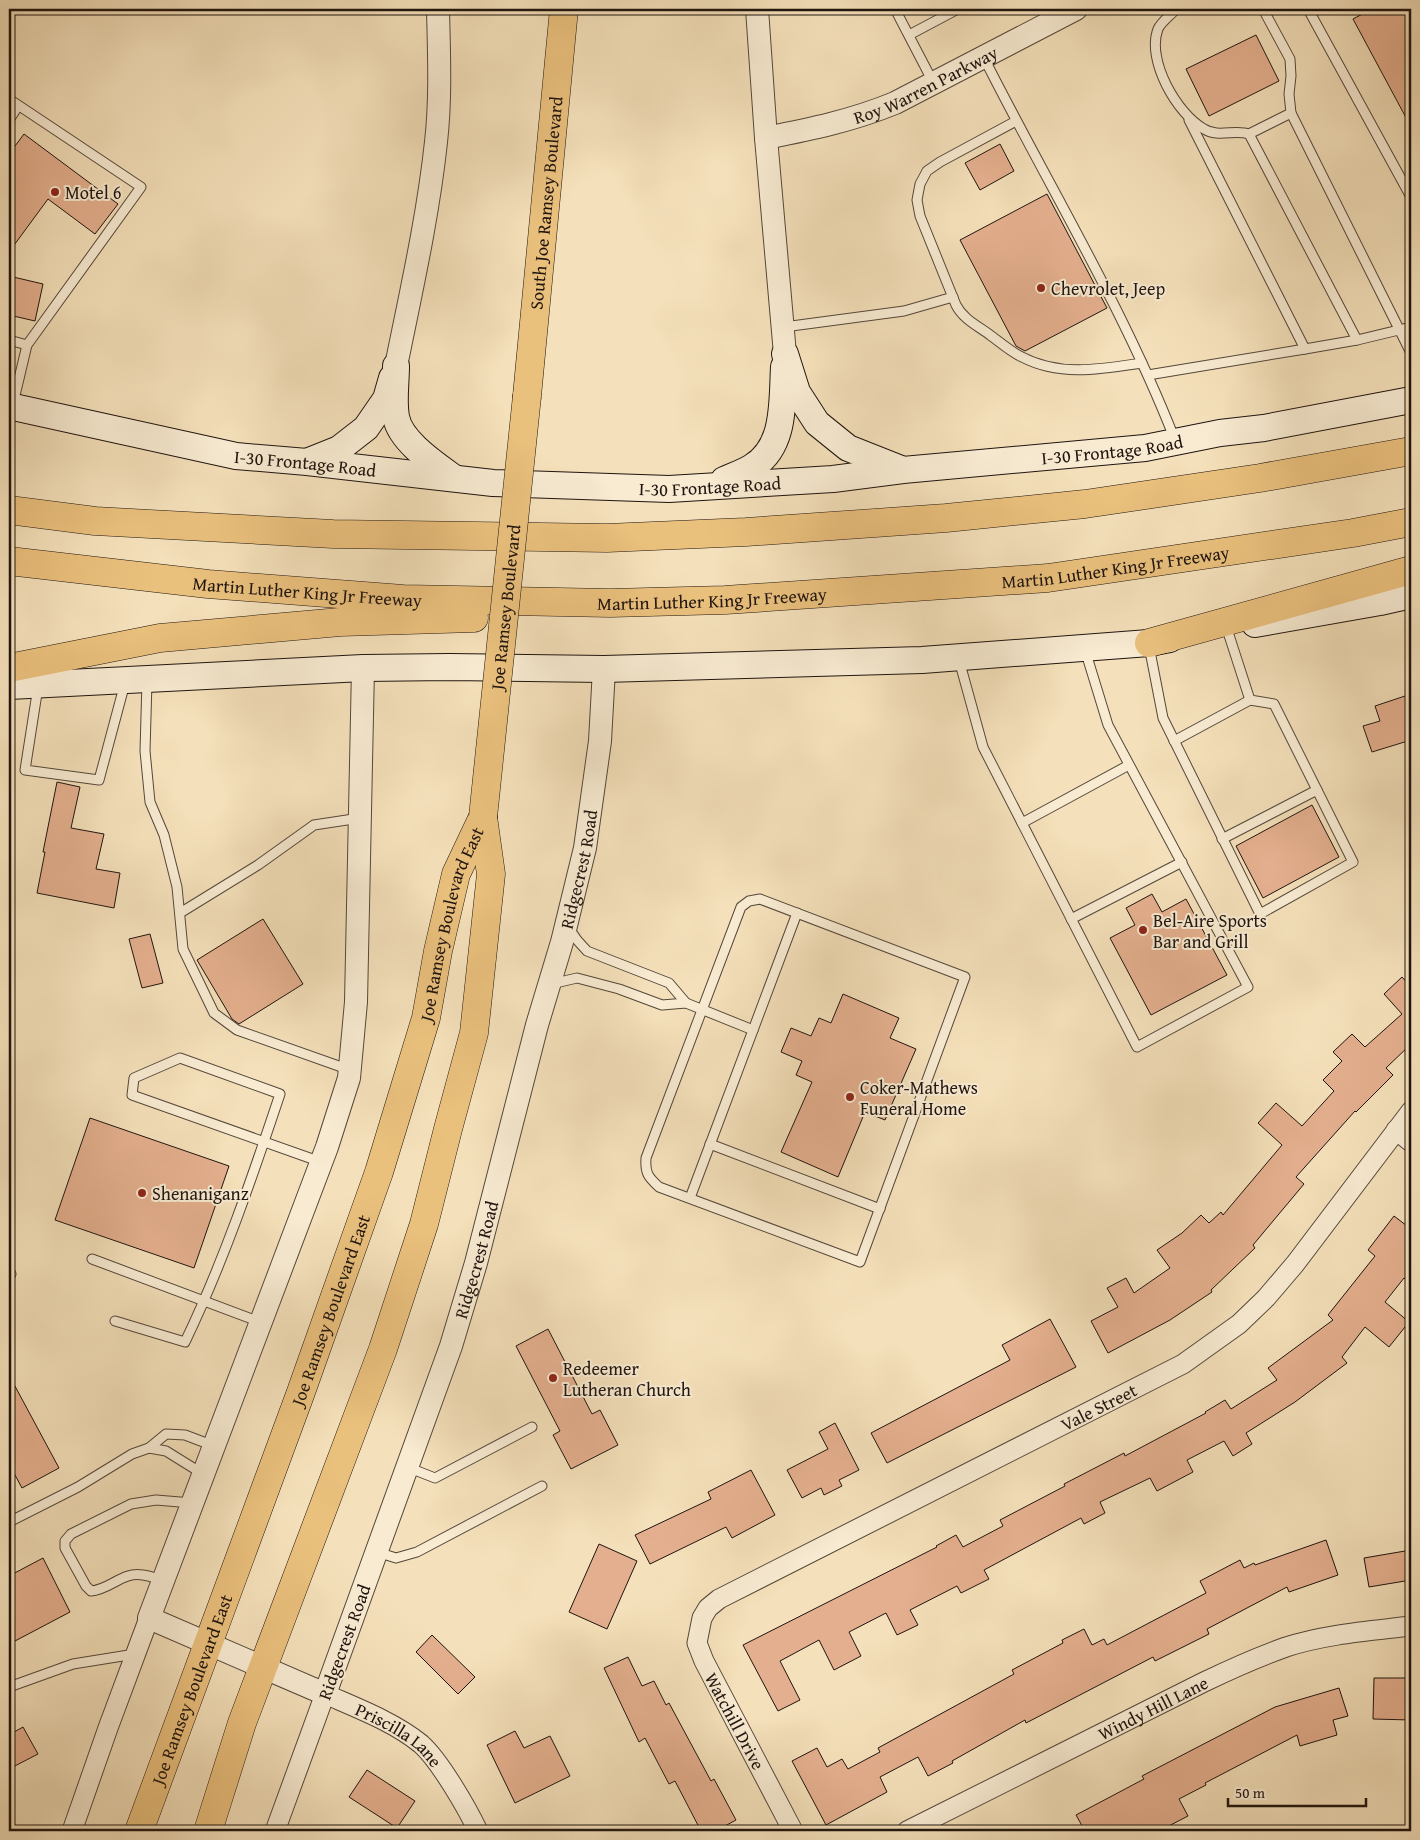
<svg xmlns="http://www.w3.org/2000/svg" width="1420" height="1840" font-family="'Gentium Book Plus',serif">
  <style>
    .building { fill: #e4af8e; stroke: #1f140f }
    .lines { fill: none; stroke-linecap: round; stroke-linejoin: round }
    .service-casing { stroke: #54473a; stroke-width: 11 }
    .minor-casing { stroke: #54473a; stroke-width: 21 }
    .tertiary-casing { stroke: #54473a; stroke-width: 24 }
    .secondary-casing { stroke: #1f140f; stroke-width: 28 }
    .trunk-casing { stroke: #1f140f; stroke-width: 29 }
    .motorway-casing { stroke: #1f140f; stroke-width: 29 }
    .service { stroke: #f8ebd2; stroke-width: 9 }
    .minor { stroke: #f8ebd2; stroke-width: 19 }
    .tertiary { stroke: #f8ebd2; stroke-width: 22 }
    .secondary { stroke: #f8ebd2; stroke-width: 26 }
    .trunk { stroke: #eac07d; stroke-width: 28 }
    .motorway { stroke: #eac07d; stroke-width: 28 }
    .trunk-bridge-casing { stroke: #1f140f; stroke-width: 29; stroke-linecap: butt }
    .trunk-bridge { stroke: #eac07d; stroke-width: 28 }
    .poi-dot { fill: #8f2418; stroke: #f8ebd2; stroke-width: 2 }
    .labels { text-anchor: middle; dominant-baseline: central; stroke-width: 4; stroke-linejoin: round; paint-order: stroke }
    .street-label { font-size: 18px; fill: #1f140f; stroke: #f8ebd2 }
    .poi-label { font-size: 18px; fill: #1f140f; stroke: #f8ebd2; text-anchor: start }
  </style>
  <rect width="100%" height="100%" fill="#f4e0ba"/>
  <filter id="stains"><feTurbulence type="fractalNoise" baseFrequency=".004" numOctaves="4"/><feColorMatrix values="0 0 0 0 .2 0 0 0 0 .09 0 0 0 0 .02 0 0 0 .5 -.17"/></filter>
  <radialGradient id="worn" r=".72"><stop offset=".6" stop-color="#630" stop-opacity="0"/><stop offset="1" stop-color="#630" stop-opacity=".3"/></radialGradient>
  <g class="building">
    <path d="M1372 9H1411V127L1353 19Z"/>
    <path d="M1256 35 1279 81 1209 116 1186 69Z"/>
    <path d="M24 134 118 204 95 234 48 199 9 252V154Z"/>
    <path d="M1000 144 1014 171 980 190 965 163Z"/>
    <path d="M1047 194 1107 308 1025 351 1016 346 960 240Z"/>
    <path d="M9 276 43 284 35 321 9 315Z"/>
    <path d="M1411 694V740L1372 752 1363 726 1380 721 1375 706Z"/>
    <path d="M57 782 80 787 71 828 104 834 96 869 120 873 114 908 37 893 45 852H43Z"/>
    <path d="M1312 805 1339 857 1263 898 1236 846Z"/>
    <path d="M1152 894 1162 912 1186 899 1227 975 1151 1015 1110 938 1135 925 1126 908Z"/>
    <path d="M263 919 303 984 239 1024 232 1019 197 960Z"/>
    <path d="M150 934 163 983 142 988 129 939Z"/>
    <path d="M1402 977 1411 987V1044L1386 1068 1393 1075 1356 1112 1355 1111 1296 1177 1304 1184 1253 1245 1255 1248 1211 1290 1212 1292 1170 1320 1108 1353 1091 1321 1118 1307 1107 1288 1126 1278 1134 1293 1170 1268 1157 1250 1182 1233 1201 1215 1209 1223 1221 1212 1223 1215 1282 1145 1258 1123 1276 1103 1302 1126 1334 1091 1323 1080 1342 1061 1333 1052 1352 1034 1365 1047 1402 1014 1384 994Z"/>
    <path d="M843 994 899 1018 890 1038 916 1049 885 1120 865 1112 838 1177 781 1152 812 1082 796 1075 802 1061 781 1052 791 1028 811 1036 819 1018 831 1023Z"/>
    <path d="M90 1118 229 1166 194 1268 55 1220Z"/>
    <path d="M1394 1216 1411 1229V1284L1404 1278 1385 1302 1409 1322 1389 1347 1365 1327 1342 1357 1347 1363 1295 1402 1246 1433 1252 1444 1233 1456 1224 1441 1187 1460 1193 1472 1157 1491 1150 1478 1100 1502 1105 1513 1084 1524 1081 1518 984 1570 989 1579 961 1593 957 1586 910 1610 918 1625 897 1635 886 1613 849 1632 861 1656 834 1670 819 1640 780 1661 800 1700 778 1711 743 1645 937 1547 936 1546 956 1535 963 1547 1003 1526 1000 1520 1065 1486 1064 1484 1124 1453 1125 1456 1206 1413 1205 1412 1225 1400 1231 1409 1277 1380 1268 1368 1333 1320 1328 1315 1375 1256 1368 1250Z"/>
    <path d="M1050 1319 1076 1367 887 1463 871 1433 1010 1360 1002 1345Z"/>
    <path d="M548 1329 592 1414 600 1410 618 1445 571 1469 553 1435 560 1431 516 1346Z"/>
    <path d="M9 1375 59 1468 22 1488 9 1464Z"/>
    <path d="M835 1423 859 1470 839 1480 842 1486 824 1495 821 1488 802 1498 787 1470 828 1449 819 1432Z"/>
    <path d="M751 1470 775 1515 732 1538 726 1527 650 1564 635 1535 711 1499 708 1492Z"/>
    <path d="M1326 1540 1338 1575 1289 1592 1287 1587 1207 1629 1209 1634 1155 1661 1153 1657 1026 1723 1025 1720 952 1761 953 1763 928 1776 918 1757 880 1777 887 1792 826 1825 792 1761 817 1748 827 1767 842 1759 848 1769 880 1752 878 1748 1014 1674 1012 1670 1063 1643 1062 1640 1084 1629 1092 1645 1104 1639 1107 1645 1206 1593 1200 1581 1240 1560 1244 1568 1254 1563 1255 1565Z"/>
    <path d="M599 1544 637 1561 607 1629 569 1612Z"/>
    <path d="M1411 1550V1580L1369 1587 1364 1558Z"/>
    <path d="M43 1558 70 1612 15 1641 9 1629V1576Z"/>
    <path d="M432 1635 475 1677 458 1694 416 1652Z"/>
    <path d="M628 1657 642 1686 654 1681 666 1705 669 1703 711 1781 714 1779 736 1820 723 1827 726 1831H701L675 1781 669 1784 645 1738 639 1742 604 1668Z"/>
    <path d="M1374 1678H1411V1720L1373 1719Z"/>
    <path d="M1339 1688 1348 1716 1333 1720 1337 1735 1300 1746 1297 1735 1205 1783 1206 1785 1179 1799 1188 1816 1159 1831H1085L1076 1815 1144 1779 1142 1776 1275 1707Z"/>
    <path d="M23 1727 38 1754 9 1769V1735Z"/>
    <path d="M515 1731 524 1748 550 1736 570 1776 515 1803 487 1745Z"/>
    <path d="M367 1770 415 1801 397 1828 349 1797Z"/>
  </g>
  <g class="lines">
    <defs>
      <g id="service">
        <path d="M895 9 933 82"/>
        <path d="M1176 9C1171 15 1161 22 1158 29 1146 60 1177 114 1204 129 1218 138 1235 129 1249 134L1357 340 1411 327"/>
        <path d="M1263 9 1290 59 1291 76 1289 94 1291 113 1411 353"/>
        <path d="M1308 9 1411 197"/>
        <path d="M909 35 958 9"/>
        <path d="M984 58C1048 185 1123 307 1175 440"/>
        <path d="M9 99 141 187 27 345 13 404"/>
        <path d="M9 120 18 106"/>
        <path d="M1189 120 1305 349 1357 340"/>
        <path d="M1016 121 940 162 927 171 920 184 917 200 920 216 956 305C963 319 978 326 990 335 1000 342 1011 352 1022 357 1060 377 1102 369 1142 363"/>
        <path d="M1249 134 1291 113"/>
        <path d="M784 327 904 311 953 297"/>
        <path d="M9 340 27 345"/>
        <path d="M1148 375 1305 349"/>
        <path d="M1149 646 1163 718 1260 914 1353 862 1274 704 1250 700 1227 629"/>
        <path d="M959 660 983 747 1137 1047 1248 987 1108 725 1085 650"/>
        <path d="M147 681 145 751 150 802 164 835 177 887 183 949 214 1013 237 1030 350 1070"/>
        <path d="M38 687 25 770 99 780 125 683"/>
        <path d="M1174 741 1250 700"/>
        <path d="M1022 823 1129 765"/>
        <path d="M1222 839 1317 790"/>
        <path d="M760 899 965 977 860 1262 659 1187C648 1177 645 1173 646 1158L741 907 749 901Z"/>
        <path d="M180 913 258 865 314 825 360 818"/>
        <path d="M1071 919 1182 862"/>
        <path d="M568 927 577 940 587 951 669 983 686 1003"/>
        <path d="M551 984 577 978 619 989 662 1005 686 1003 753 1030"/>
        <path d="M710 1144 880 1209"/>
        <path d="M690 1198 797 913"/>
        <path d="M92 1259 260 1322"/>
        <path d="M9 1270 11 1274"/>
        <path d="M115 1321 185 1342C223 1263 252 1178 280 1094L180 1058 134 1078 132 1095 321 1162"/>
        <path d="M149 1448 166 1451 203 1474"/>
        <path d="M407 1467 435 1478 532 1427"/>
        <path d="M9 1522 78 1487 132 1454 149 1448 166 1434 185 1435 214 1446"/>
        <path d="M377 1552 396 1558 417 1552 542 1486"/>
        <path d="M163 1580C152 1577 139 1572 128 1576 115 1580 105 1590 91 1591L86 1586 65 1548V1541L71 1534 131 1504 156 1500 192 1503"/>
        <path d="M9 1687 73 1664 135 1654"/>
      </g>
      <g id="minor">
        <path d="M1396 1130 1411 1142"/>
        <path d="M72 1831 108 1728 149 1618"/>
        <path id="s1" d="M275 1831 325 1694C357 1708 394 1722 421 1744 440 1761 467 1808 478 1831"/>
        <path id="s2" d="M793 1831 704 1661 697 1643 702 1618 708 1608 719 1599 1183 1364 1239 1324 1266 1298 1295 1264 1411 1111"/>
        <path id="s3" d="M907 1831 1204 1682C1231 1669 1258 1657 1286 1647 1326 1634 1370 1631 1411 1626"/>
      </g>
      <g id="tertiary">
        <path d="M757 9 766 138 785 354"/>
        <path id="s4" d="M766 138C811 129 851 121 895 103L1076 9"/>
        <path d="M396 366C411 292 428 217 436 142 441 98 439 53 438 9"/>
        <path id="s5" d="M363 668 356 1002 349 1078 327 1147 149 1618 325 1694 451 1346 476 1263 537 1025 562 942 585 848 600 741 604 669"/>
      </g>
      <g id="secondary">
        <path d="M785 354 797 392 817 423 848 448 901 469"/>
        <path d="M396 366C396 382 393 401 396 417 400 441 435 464 454 478"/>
        <path id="s6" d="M9 406 236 456 307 462 493 483 669 489 833 479 903 470 1145 448 1220 433 1264 428 1411 400"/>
        <path d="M309 461 339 449 366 428 386 399 392 378"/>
        <path d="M724 480C733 476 744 472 752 467 786 447 782 401 784 367"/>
        <path d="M1255 624 1380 602 1411 595"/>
        <path d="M9 686 363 668 449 667 604 669 922 660 1149 643 1170 639"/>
      </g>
      <g id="trunk">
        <path id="s7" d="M527 396 564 9"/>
        <path id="s8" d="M139 1831 301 1392 379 1172 426 1018 438 951 456 874 483 817"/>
        <path d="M208 1831 242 1723 383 1349 424 1224 448 1129 474 1033 491 874 483 817"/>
      </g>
      <g id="motorway">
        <path d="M9 510 95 521 333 534 607 538 746 532 946 518 1085 504 1260 478 1411 451"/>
        <path id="s9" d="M9 561 208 584 403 599 610 603 725 600 1048 578 1353 533 1411 522"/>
        <path d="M1149 643 1411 570"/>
        <path d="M9 668 160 638 340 622 474 618"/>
      </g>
    </defs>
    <use href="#service" class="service-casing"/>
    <use href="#minor" class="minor-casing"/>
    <use href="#tertiary" class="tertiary-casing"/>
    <use href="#secondary" class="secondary-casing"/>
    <use href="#trunk" class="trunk-casing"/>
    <use href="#motorway" class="motorway-casing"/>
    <use href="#service" class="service"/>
    <use href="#minor" class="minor"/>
    <use href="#tertiary" class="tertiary"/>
    <use href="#secondary" class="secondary"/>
    <use href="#trunk" class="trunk"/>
    <use href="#motorway" class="motorway"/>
    <defs>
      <g id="trunk-bridge">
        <path id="s10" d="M483 817 527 396"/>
      </g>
    </defs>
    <use href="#trunk-bridge" class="trunk-bridge-casing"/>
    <use href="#trunk-bridge" class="trunk-bridge"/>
  </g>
  <g class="poi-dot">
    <circle cx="55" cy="192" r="5"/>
    <circle cx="1041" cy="288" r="5"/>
    <circle cx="1143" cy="930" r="5"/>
    <circle cx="850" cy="1097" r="5"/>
    <circle cx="142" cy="1193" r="5"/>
    <circle cx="553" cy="1378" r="5"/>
  </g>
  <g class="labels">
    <g class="street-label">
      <text stroke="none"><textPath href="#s4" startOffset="169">Roy Warren Parkway</textPath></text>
      <text stroke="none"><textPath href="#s7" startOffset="194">South Joe Ramsey Boulevard</textPath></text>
      <text stroke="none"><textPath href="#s6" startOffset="1112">I-30 Frontage Road</textPath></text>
      <text stroke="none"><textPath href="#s6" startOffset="302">I-30 Frontage Road</textPath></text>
      <text stroke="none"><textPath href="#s6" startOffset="708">I-30 Frontage Road</textPath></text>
      <text stroke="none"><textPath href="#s9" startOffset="1110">Martin Luther King Jr Freeway</textPath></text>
      <text stroke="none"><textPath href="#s9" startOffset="300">Martin Luther King Jr Freeway</textPath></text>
      <text stroke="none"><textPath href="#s9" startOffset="705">Martin Luther King Jr Freeway</textPath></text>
      <text stroke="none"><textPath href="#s10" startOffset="211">Joe Ramsey Boulevard</textPath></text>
      <text stroke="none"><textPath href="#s5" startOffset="2042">Ridgecrest Road</textPath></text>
      <text stroke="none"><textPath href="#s8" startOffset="960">Joe Ramsey Boulevard East</textPath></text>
      <text stroke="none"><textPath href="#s5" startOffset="1638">Ridgecrest Road</textPath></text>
      <text stroke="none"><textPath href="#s8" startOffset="555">Joe Ramsey Boulevard East</textPath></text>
      <text stroke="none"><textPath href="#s2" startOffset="688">Vale Street</textPath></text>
      <text transform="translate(344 1642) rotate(-70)">Ridgecrest Road</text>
      <text stroke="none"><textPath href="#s8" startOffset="151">Joe Ramsey Boulevard East</textPath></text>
      <text stroke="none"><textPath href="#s3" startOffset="275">Windy Hill Lane</textPath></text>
      <text transform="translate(735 1721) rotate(62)">Watchill Drive</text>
      <text stroke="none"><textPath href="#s1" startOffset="231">Priscilla Lane</textPath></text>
    </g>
    <g class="poi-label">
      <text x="65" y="192">Motel 6</text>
      <text x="1051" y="288">Chevrolet, Jeep</text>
      <text x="1153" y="920">Bel-Aire Sports<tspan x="1153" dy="21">Bar and Grill</tspan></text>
      <text x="860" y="1087">Coker-Mathews<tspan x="860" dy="21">Funeral Home</tspan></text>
      <text x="152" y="1193">Shenaniganz</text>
      <text x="563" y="1368">Redeemer<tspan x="563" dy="21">Lutheran Church</tspan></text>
    </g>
  </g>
  <rect width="1420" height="1840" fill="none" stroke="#f4e0ba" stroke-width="30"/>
  <rect x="10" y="10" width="1400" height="1820" fill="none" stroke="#1f140f" stroke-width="2.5"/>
  <rect x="15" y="15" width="1390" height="1810" fill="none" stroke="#1f140f"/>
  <path d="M1228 1798v8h138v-8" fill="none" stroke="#1f140f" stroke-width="2.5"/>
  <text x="1235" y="1798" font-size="15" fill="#1f140f" stroke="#f8ebd2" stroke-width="4" paint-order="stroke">50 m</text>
  <rect width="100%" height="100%" filter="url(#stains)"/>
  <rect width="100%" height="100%" fill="url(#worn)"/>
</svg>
